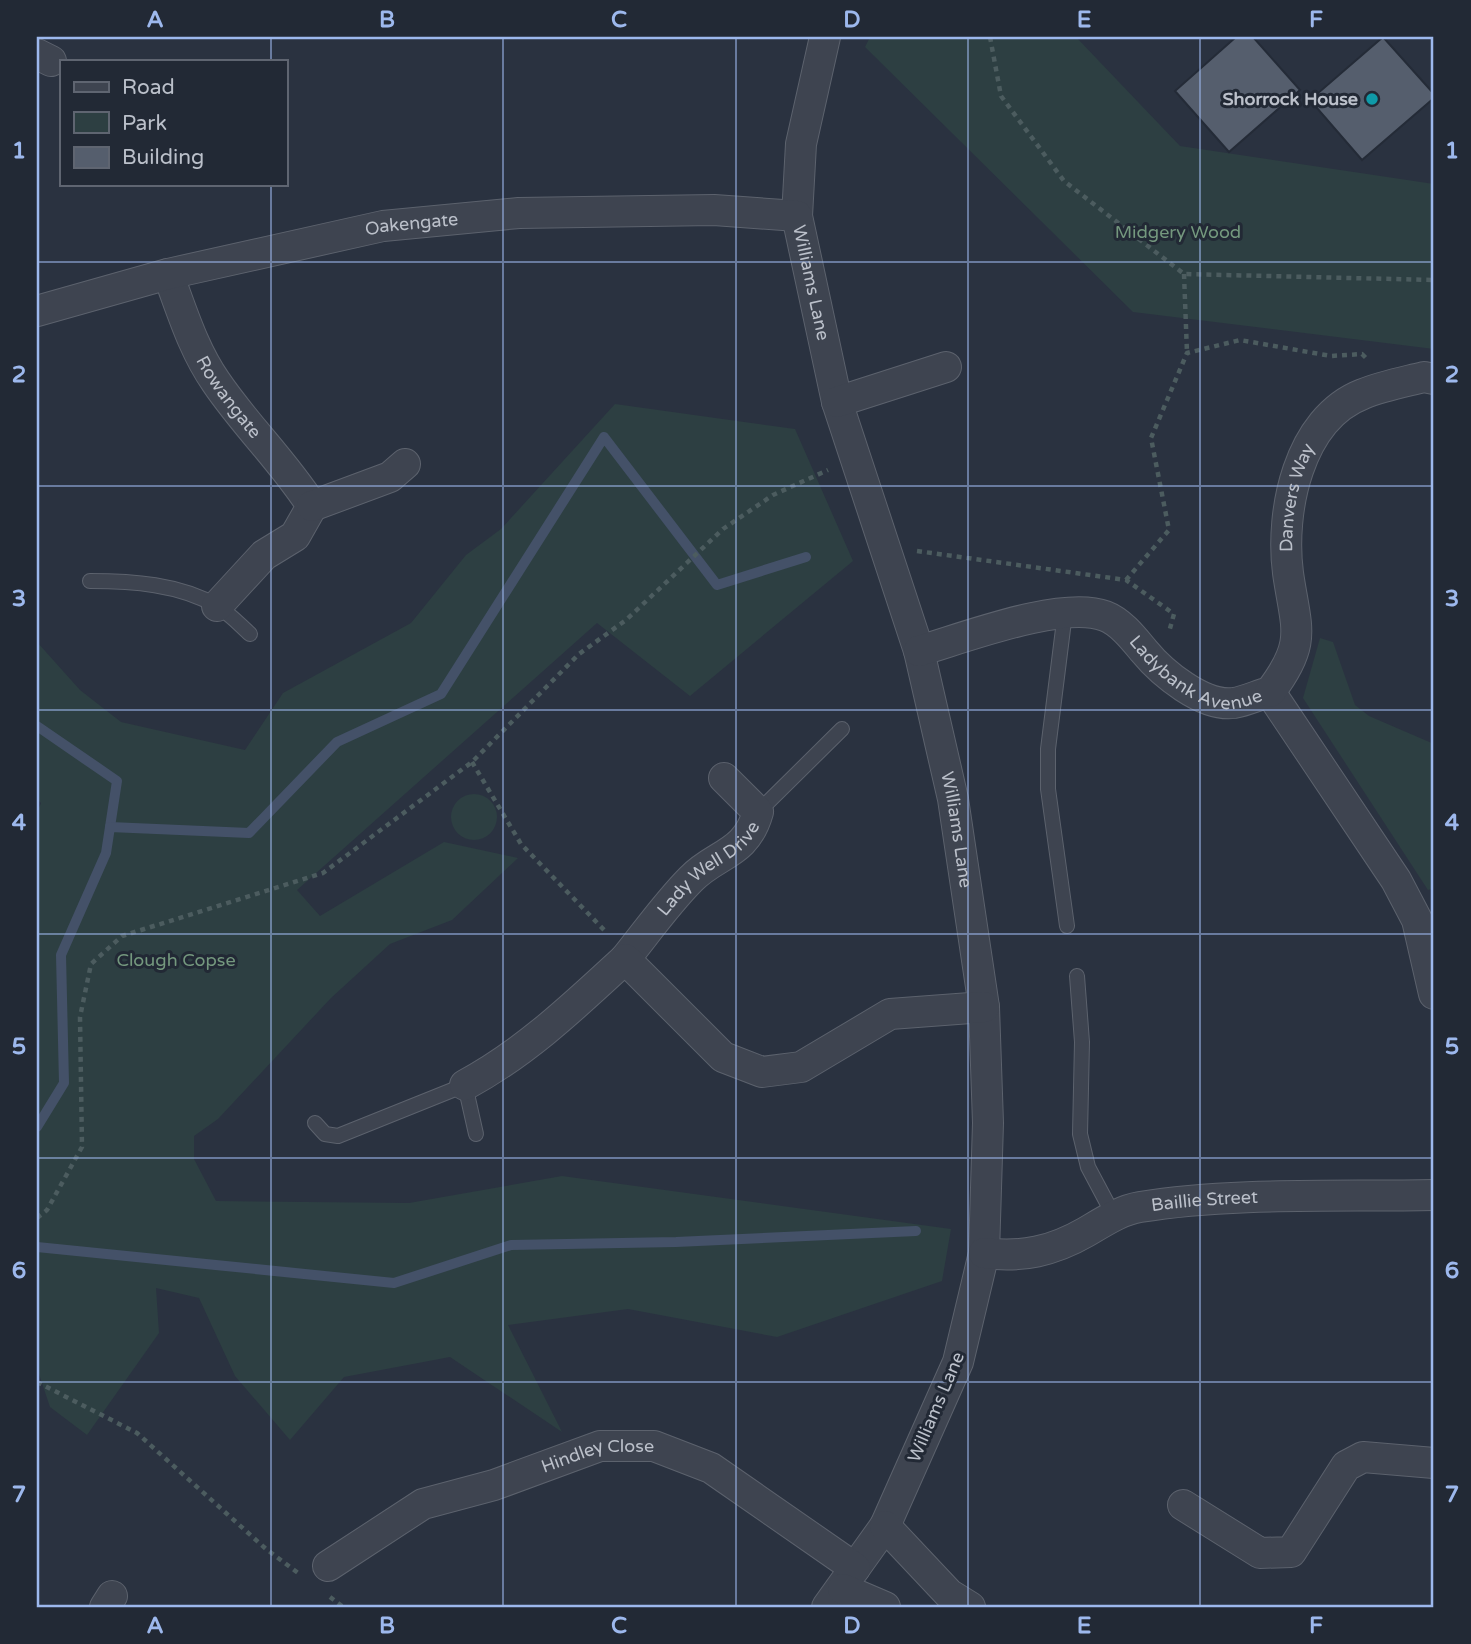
<svg xmlns="http://www.w3.org/2000/svg" width="1471" height="1644" font-family="'Varela Round',sans-serif">
  <style>
    .green { fill: #2d3f42 }
    .lines { fill: none; stroke-linecap: round; stroke-linejoin: round }
    .stream { stroke: #445168; stroke-width: 10 }
    .building { fill: #555e6d; stroke: #242b37; stroke-width: 2 }
    .lane-casing { stroke: #5c626d; stroke-width: 16 }
    .street-casing { stroke: #5c626d; stroke-width: 32 }
    .path { stroke: #4c5c5f; stroke-width: 4.5; stroke-dasharray: 5 5; stroke-linecap: butt }
    .lane { stroke: #3e4450; stroke-width: 14 }
    .street { stroke: #3e4450; stroke-width: 30 }
    .grid { fill: none; stroke: #9db8ed; stroke-width: 2; stroke-opacity: 0.55 }
    .culture-dot { fill: #0f9aa8; stroke: #222935; stroke-width: 2.5 }
    .labels { text-anchor: middle; dominant-baseline: central; stroke-width: 6; stroke-linejoin: round; paint-order: stroke }
    .poi-label { font-size: 18px; font-weight: bold; fill: #bbc0ca; stroke: #222935; text-anchor: end }
    .street-label { font-size: 18px; fill: #bbc0ca; stroke: #222935 }
    .park-label { font-size: 18px; fill: #74987e; stroke: #222935 }
    .neatline { fill: none; stroke: #9db8ed; stroke-width: 2.5 }
    .grid-label { font-size: 23px; text-anchor: middle; font-weight: bold; fill: #9db8ed }
  </style>
  <rect width="100%" height="100%" fill="#2a3240"/>
  <g class="green">
    <path d="M870 37H1076L1180 146 1434 184V349L1133 312 865 47Z"/>
    <path d="M615 404 795 429 853 561 690 696 597 623 297 890 320 916 444 842 518 858 452 920 390 944 331 998 218 1119 194 1136V1159L216 1201 409 1203 562 1176 951 1229 942 1281 777 1337 628 1309 508 1325 562 1432 450 1357 344 1377 290 1440 235 1376 199 1298 156 1288 159 1333 87 1435 50 1407 37 1368V813L41 803 37 799V642L80 690 121 722 245 750 283 693 411 623 466 555 501 529Z"/>
    <path d="M1320 638 1333 642 1355 705 1369 716 1434 744V888L1428 890 1303 698Z"/>
    <circle cx="474" cy="817" r="23"/>
  </g>
  <g class="lines">
    <g class="stream">
      <path d="M37 726 117 781 110 827"/>
      <path d="M37 1127 64 1083 61 955 106 853 110 827 249 833 337 742 441 694 604 437 717 585 806 557"/>
      <path d="M37 1247 394 1283 511 1245 676 1242 916 1231"/>
    </g>
  </g>
  <g class="building">
    <path d="M1236 37H1253L1300 90 1229 152 1175 91Z"/>
    <path d="M1383 37 1434 94V98L1362 160 1310 100Z"/>
  </g>
  <g class="lines">
    <defs>
      <g id="lane">
        <path d="M90 581C132 581 179 584 217 606 229 613 240 625 250 634"/>
        <path d="M1065 613 1048 749V789L1067 926"/>
        <path d="M758 812 842 729"/>
        <path d="M1077 976 1082 1042 1080 1134 1088 1167 1114 1216"/>
        <path d="M315 1123 325 1134 338 1136 465 1085 476 1134"/>
      </g>
      <g id="street">
        <path id="s1" d="M825 37 801 144 797 216 837 402 919 651 953 799 984 1007 988 1123 984 1253 958 1362 885 1526 827 1607"/>
        <path d="M37 54 51 61"/>
        <path id="s2" d="M168 274C182 311 193 349 216 382 245 425 284 462 312 506L295 536 264 555 217 606"/>
        <path id="s3" d="M37 311 168 274 383 226 519 213 714 210 797 216"/>
        <path d="M837 402 946 367"/>
        <path d="M312 506 390 477 405 464"/>
        <path id="s4" d="M919 651C964 638 1062 600 1105 616 1121 622 1134 639 1144 651 1162 673 1203 707 1234 703 1246 701 1258 695 1270 692L1396 880 1417 920 1434 994"/>
        <path id="s5" d="M1270 692C1308 642 1296 629 1288 573 1280 512 1298 419 1363 394 1382 386 1404 382 1424 377L1434 379"/>
        <path id="s6" d="M625 959C646 933 667 903 691 879 716 853 746 855 758 812L724 778"/>
        <path d="M465 1085C526 1052 574 1006 625 959L723 1057 762 1072 801 1067 890 1014 984 1007"/>
        <path id="s7" d="M984 1253C1022 1258 1053 1251 1086 1232 1103 1222 1121 1210 1140 1207 1232 1192 1340 1197 1434 1195"/>
        <path d="M1183 1505 1260 1553 1291 1552 1346 1466 1363 1457 1434 1463"/>
        <path d="M885 1526 949 1594 970 1607"/>
        <path id="s8" d="M328 1566 423 1504 494 1485 600 1446H654L711 1468 855 1568"/>
        <path d="M843 1589 885 1607"/>
        <path d="M105 1607 112 1596"/>
      </g>
    </defs>
    <use href="#lane" class="lane-casing"/>
    <use href="#street" class="street-casing"/>
    <g class="path">
      <path d="M990 37 1001 96 1064 181 1184 274 1434 280"/>
      <path d="M1184 274 1187 353"/>
      <path d="M917 551 1126 580 1174 614 1169 632"/>
      <path d="M1126 580 1169 530 1151 438 1187 353 1240 340 1331 356 1362 354 1367 359"/>
      <path d="M472 762 521 844 607 933"/>
      <path d="M37 1218 47 1210 82 1147 80 1017 91 964 122 936 323 873 472 762 579 654 626 620 723 529 773 495 828 470"/>
      <path d="M37 1382 137 1433 266 1549 298 1573"/>
      <path d="M330 1597 343 1607"/>
    </g>
    <use href="#lane" class="lane"/>
    <use href="#street" class="street"/>
  </g>
  <path class="grid" d="M271 37V61M503 37V1607M736 37V1607M968 37V1607M1200 37V1607M271 184V1607M37 262H1434M37 486H1434M37 710H1434M37 934H1434M37 1158H1434M37 1382H1434"/>
  <circle class="culture-dot" cx="1372" cy="99" r="7"/>
  <g class="labels">
    <g class="poi-label">
      <text x="1358" y="99">Shorrock House</text>
    </g>
    <g class="street-label">
      <text stroke="none"><textPath href="#s3" startOffset="385">Oakengate</textPath></text>
      <text stroke="none"><textPath href="#s1" startOffset="250">Williams Lane</textPath></text>
      <text stroke="none"><textPath href="#s2" startOffset="138">Rowangate</textPath></text>
      <text stroke="none"><textPath href="#s5" startOffset="203">Danvers Way</textPath></text>
      <text stroke="none"><textPath href="#s4" startOffset="304">Ladybank Avenue</textPath></text>
      <text stroke="none"><textPath href="#s1" startOffset="817">Williams Lane</textPath></text>
      <text stroke="none"><textPath href="#s6" startOffset="124">Lady Well Drive</textPath></text>
      <text stroke="none"><textPath href="#s7" startOffset="231">Baillie Street</textPath></text>
      <text transform="translate(936 1407) rotate(-67)">Williams Lane</text>
      <text stroke="none"><textPath href="#s8" startOffset="296">Hindley Close</textPath></text>
    </g>
    <g class="park-label">
      <text x="1178" y="232">Midgery Wood</text>
      <text x="176" y="960">Clough Copse</text>
    </g>
  </g>
  <rect width="1471" height="1644" fill="none" stroke="#222935" stroke-width="77"/>
  <rect x="60" y="60" width="228" height="126" fill="#222935" stroke="#5f6571" stroke-width="2"/>
  <rect x="74" y="82" width="35" height="10" fill="#3e4450" stroke="#5f6571" stroke-width="2"/>
  <text x="122" y="94" font-size="21" fill="#bbc0ca">Road</text>
  <rect x="74" y="112" width="35" height="21" fill="#2d3f42" stroke="#5f6571" stroke-width="2"/>
  <text x="122" y="130" font-size="21" fill="#bbc0ca">Park</text>
  <rect x="74" y="147" width="35" height="21" fill="#555e6d" stroke="#5f6571" stroke-width="2"/>
  <text x="122" y="164" font-size="21" fill="#bbc0ca">Building</text>
  <rect x="38" y="38" width="1394" height="1568" class="neatline"/>
  <g class="grid-label">
    <text x="155" y="27">A</text>
    <text x="387" y="27">B</text>
    <text x="619" y="27">C</text>
    <text x="852" y="27">D</text>
    <text x="1084" y="27">E</text>
    <text x="1316" y="27">F</text>
    <text x="19" y="158">1</text>
    <text x="1452" y="158">1</text>
    <text x="19" y="382">2</text>
    <text x="1452" y="382">2</text>
    <text x="19" y="606">3</text>
    <text x="1452" y="606">3</text>
    <text x="19" y="830">4</text>
    <text x="1452" y="830">4</text>
    <text x="19" y="1054">5</text>
    <text x="1452" y="1054">5</text>
    <text x="19" y="1278">6</text>
    <text x="1452" y="1278">6</text>
    <text x="19" y="1502">7</text>
    <text x="1452" y="1502">7</text>
    <text x="155" y="1633">A</text>
    <text x="387" y="1633">B</text>
    <text x="619" y="1633">C</text>
    <text x="852" y="1633">D</text>
    <text x="1084" y="1633">E</text>
    <text x="1316" y="1633">F</text>
  </g>
</svg>
